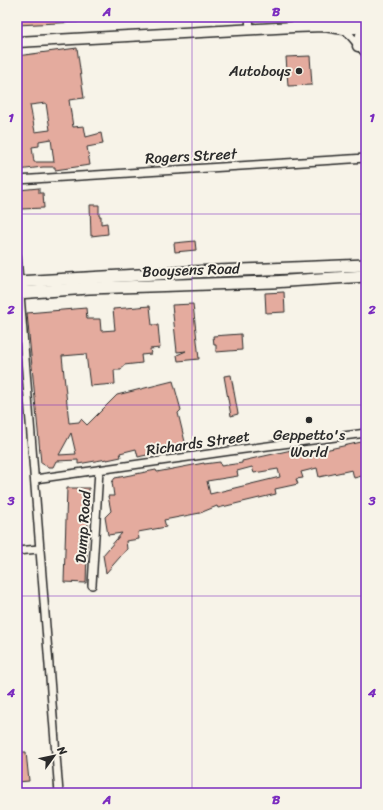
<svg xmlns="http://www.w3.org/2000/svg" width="383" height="810" font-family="Sriracha,sans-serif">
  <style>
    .building { fill: #e4ab9e; stroke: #2b2b2b; fill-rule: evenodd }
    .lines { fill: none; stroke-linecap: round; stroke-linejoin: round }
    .street-casing { stroke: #2b2b2b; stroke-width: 10 }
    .secondary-casing { stroke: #2b2b2b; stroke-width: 13 }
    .primary-casing { stroke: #2b2b2b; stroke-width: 14 }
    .street { stroke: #f7f3e8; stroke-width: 7 }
    .secondary { stroke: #f7f3e8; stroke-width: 10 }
    .primary { stroke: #f7f3e8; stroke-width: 11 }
    .grid { fill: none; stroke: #7b2cbf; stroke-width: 1; stroke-opacity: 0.55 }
    .poi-dot { fill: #2b2b2b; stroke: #f7f3e8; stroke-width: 1.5 }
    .labels { text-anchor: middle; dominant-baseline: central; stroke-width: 4; stroke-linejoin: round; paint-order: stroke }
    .poi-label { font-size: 15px; fill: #2b2b2b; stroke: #f7f3e8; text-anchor: end }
    .street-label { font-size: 15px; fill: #2b2b2b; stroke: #f7f3e8 }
    .neatline { fill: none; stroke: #7b2cbf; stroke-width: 1.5 }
    .grid-label { font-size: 13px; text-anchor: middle; font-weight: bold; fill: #7b2cbf }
  </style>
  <rect width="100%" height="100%" fill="#f7f3e8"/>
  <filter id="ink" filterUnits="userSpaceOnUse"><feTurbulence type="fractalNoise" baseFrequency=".025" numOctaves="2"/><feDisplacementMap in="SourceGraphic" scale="8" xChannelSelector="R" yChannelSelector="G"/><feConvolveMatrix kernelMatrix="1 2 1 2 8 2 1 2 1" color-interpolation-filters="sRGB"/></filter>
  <g filter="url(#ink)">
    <g class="building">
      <path d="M17 17H78V22L17 25Z"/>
      <path d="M77 48 84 98 69 100 73 127 84 126 86 137 101 133 103 144 87 147 90 165 55 170V167H43L18 170 17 162V56ZM46 103 50 130 35 132 30 105ZM51 139 54 162H34L32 147 39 146V141Z"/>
      <path d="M310 56 312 85 288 86 286 57Z"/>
      <path d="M39 188V193H43L44 208 21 209 19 190Z"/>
      <path d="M90 205H99V216H101V224L107 223 108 234 91 236Z"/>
      <path d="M195 241 196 250 175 252 174 243Z"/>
      <path d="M284 292 285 312 266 313 265 293Z"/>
      <path d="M193 304 199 359 178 361 177 355 186 351 177 352 172 305Z"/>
      <path d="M150 306 152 325H158L160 348 150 349 151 354 141 355 142 363 124 365 121 370H114L115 384 90 386 86 354 62 356 69 423 79 422 81 419 87 425 117 395 173 381 181 410 178 413 186 446 138 457 136 449 120 453 121 457 107 460V459L78 464V460L56 461 53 467H48L41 463 27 313 86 308 87 319H100L101 331 115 330 113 309ZM71 433 76 454 59 455Z"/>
      <path d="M241 334 242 350 216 352V345H214L213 336Z"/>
      <path d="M231 375 238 414 231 416 224 376Z"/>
      <path d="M366 441V465H364L366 475 354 478 352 470 319 477 317 468 301 472 303 478 296 479 298 484 275 489 276 494 218 508 217 506 200 513 164 520 166 527 138 532 139 539 126 541 127 549 106 573 103 555 122 533 108 535 105 517 111 511 108 496H114L112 482 115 478 156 470 157 472 204 463V464L220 462 221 466 242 463V461L296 449 297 454 311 452V453ZM252 467 254 473 278 469 280 477 210 494 207 481 238 476 237 471Z"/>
      <path d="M67 488H89L86 583 64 582Z"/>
      <path d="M17 752H26L29 781 17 782Z"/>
    </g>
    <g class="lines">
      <defs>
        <g id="street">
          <path d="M249 17 250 29"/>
          <path d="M343 27 366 54"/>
          <path d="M17 180 366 158"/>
          <path d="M17 256 59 793"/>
          <path d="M35 479 230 451 366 433"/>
          <path d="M17 551 39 549"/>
          <path d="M92 585 99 470"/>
        </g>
        <g id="secondary">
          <path d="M324 26 339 21 366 20"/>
          <path d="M17 42 294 27 324 26 344 29 366 27"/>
          <path d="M358 46 361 35 366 27"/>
        </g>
        <g id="primary">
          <path d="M17 282 191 272 366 265"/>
          <path d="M17 293 89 288 272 282 366 276"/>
        </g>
      </defs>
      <use href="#street" class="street-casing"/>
      <use href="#secondary" class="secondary-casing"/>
      <use href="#primary" class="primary-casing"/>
      <use href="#street" class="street"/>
      <use href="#secondary" class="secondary"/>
      <use href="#primary" class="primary"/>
    </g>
  </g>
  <path class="grid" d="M192 17V793M17 214H366M17 405H366M17 596H366"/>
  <g class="poi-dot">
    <circle cx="299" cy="71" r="4"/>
    <circle cx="309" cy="420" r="4"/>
  </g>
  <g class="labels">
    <g class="poi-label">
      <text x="291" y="71">Autoboys</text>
      <text x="309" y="435" text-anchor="middle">Geppetto's<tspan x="309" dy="17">World</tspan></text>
    </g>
    <g class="street-label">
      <text transform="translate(191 156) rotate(-3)">Rogers Street</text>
      <text transform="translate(191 270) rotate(-2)">Booysens Road</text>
      <text transform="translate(198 443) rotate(-8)">Richards Street</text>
      <text transform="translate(83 527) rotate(-86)">Dump Road</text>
    </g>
  </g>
  <rect width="383" height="810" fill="none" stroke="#f7f3e8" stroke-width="44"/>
  <g transform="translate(54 756) rotate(57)" stroke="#f7f3e8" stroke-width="3" paint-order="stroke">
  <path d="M0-3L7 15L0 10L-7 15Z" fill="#2b2b2b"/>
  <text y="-6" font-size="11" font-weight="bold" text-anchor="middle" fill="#2b2b2b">N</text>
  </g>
  <rect x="22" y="22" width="339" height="766" class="neatline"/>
  <g class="grid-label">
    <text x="107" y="16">A</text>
    <text x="276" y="16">B</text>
    <text x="11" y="122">1</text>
    <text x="372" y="122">1</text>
    <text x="11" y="314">2</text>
    <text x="372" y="314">2</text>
    <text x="11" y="505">3</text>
    <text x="372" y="505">3</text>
    <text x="11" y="697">4</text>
    <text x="372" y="697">4</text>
    <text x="107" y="804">A</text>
    <text x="276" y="804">B</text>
  </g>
</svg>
